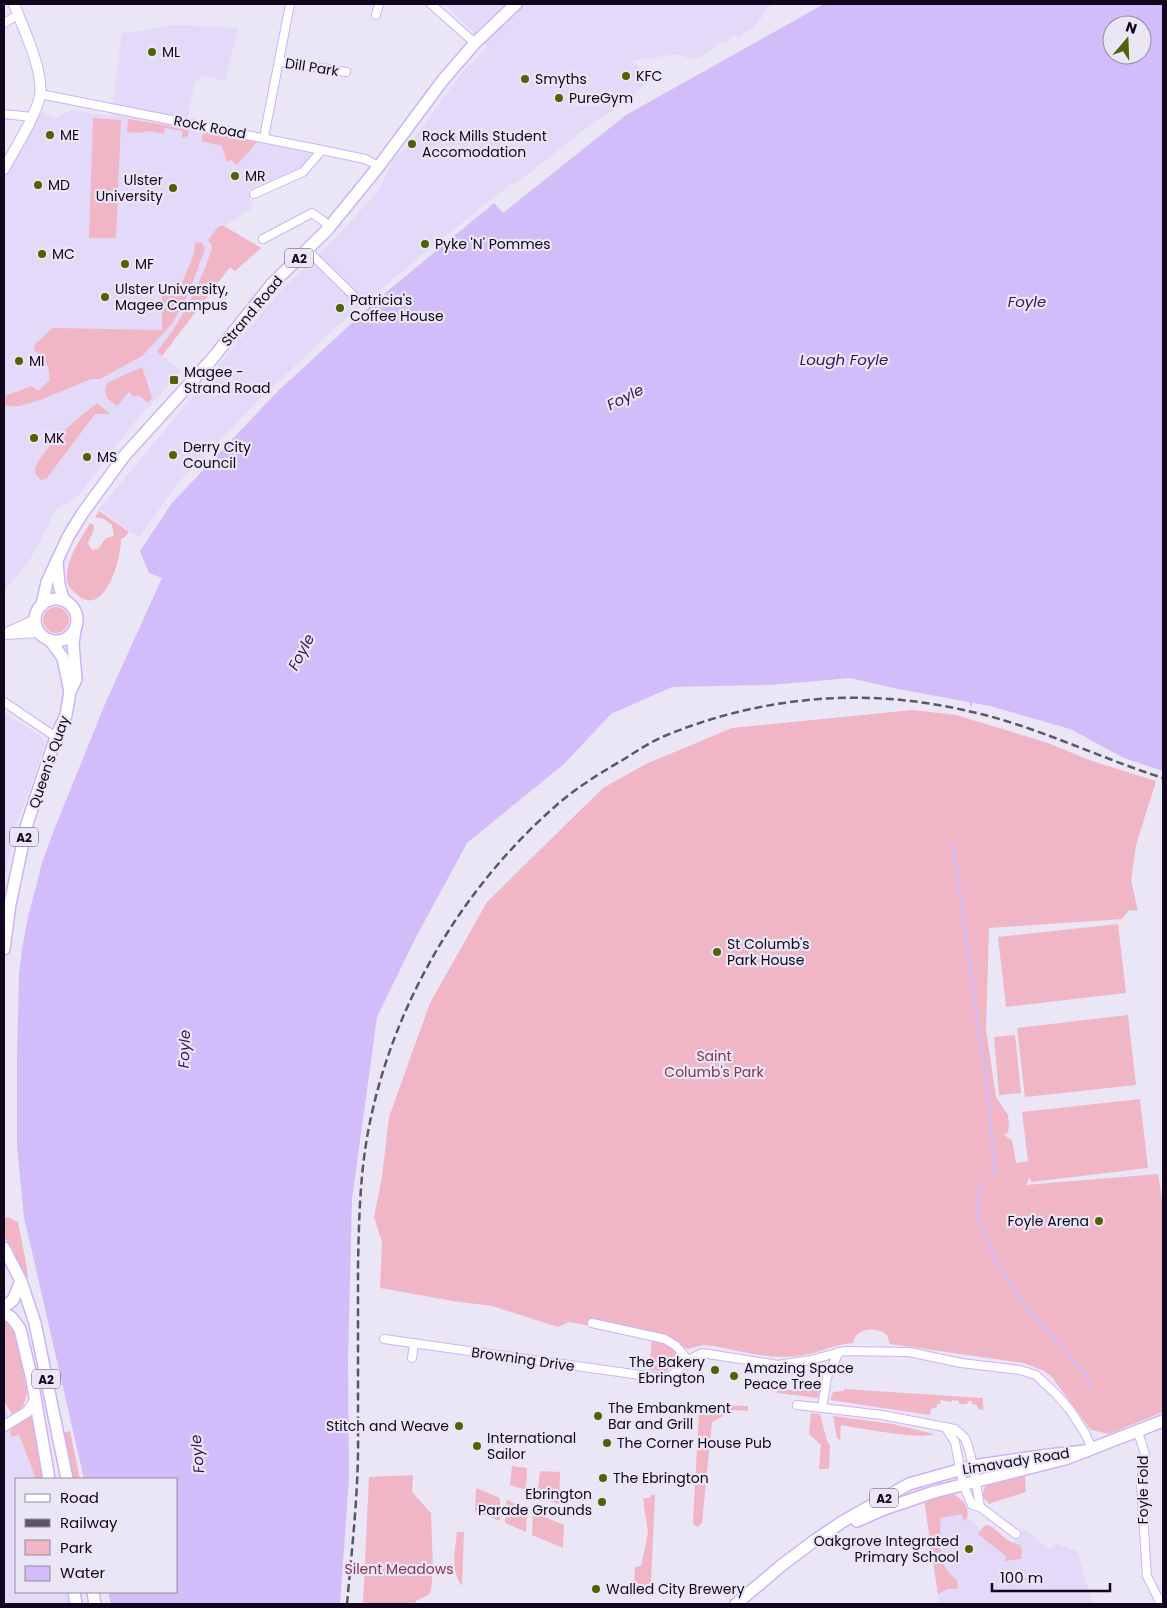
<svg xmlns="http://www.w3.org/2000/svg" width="1167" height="1608" font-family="Poppins,sans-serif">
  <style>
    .built { fill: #e3d9f8 }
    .green { fill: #f0b6c6 }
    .water { fill: #d2bcfa; fill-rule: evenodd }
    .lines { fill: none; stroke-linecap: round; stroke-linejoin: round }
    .stream { stroke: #d2bcfa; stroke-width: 2.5 }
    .minor-casing { stroke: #ccb3f9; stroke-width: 10 }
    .major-casing { stroke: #ccb3f9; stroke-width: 12 }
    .highway-casing { stroke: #ccb3f9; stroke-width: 14 }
    .minor { stroke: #fff; stroke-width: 8 }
    .major { stroke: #fff; stroke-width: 10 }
    .highway { stroke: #fff; stroke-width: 11 }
    .rail { stroke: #5c5469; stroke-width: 2.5; stroke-dasharray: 8 4; stroke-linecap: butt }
    .poi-dot { fill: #516105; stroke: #ebe6f5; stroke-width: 2 }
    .labels { text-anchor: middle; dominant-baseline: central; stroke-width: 4.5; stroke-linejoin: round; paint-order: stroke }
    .shield { fill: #ebe6f5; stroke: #52495e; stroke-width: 1 }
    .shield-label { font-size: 12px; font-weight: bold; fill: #10061e }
    .poi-label { font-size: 14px; fill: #10061e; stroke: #ebe6f5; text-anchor: start }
    .street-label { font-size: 14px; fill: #10061e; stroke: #ebe6f5 }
    .park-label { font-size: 14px; fill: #863351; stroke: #ebe6f5 }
    .water-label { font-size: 15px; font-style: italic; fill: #341358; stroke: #ebe6f5 }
  </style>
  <rect width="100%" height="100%" fill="#ebe6f5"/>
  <g class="built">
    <path d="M445 4H773L765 10 762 17 752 29 744 33 741 37 733 36 730 38 728 42 718 44 703 56 692 59 675 54 647 59 632 60 647 76V83L634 94 636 95 590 125 518 182 511 184 423 254 334 329 258 401 177 484 139 538 99 509 281 290 334 240 378 191 395 158 410 144 463 71 488 47Z"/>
    <path d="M177 25 238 28 225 81 200 75 199 81 195 80 186 128 315 154 305 166 247 190 253 208 224 226 261 248 235 271 230 267 162 355 181 371 133 424 78 496 56 509 31 558 4 592V176L25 142 39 115 44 114 55 118 71 110 111 116 122 33Z"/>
    <path d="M4 713 41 736 45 745 14 833 4 878Z"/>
    <path d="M4 1407 18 1434 36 1479H16V1592H66L69 1604H4Z"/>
    <path d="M954 1494 964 1502 967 1518 1008 1550 1024 1528 1048 1549 1056 1544 1077 1551 1093 1604H939L928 1535Z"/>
  </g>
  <g class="green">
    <path d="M93 118 121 120 116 238H89Z"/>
    <path d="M128 119 189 129 188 136 182 138V131L165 128 164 134 149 131 139 133 127 132Z"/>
    <path d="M207 132 257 142 237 165 231 160 227 162 222 146 202 141V134Z"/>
    <path d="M219 226H224L261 248 235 271 230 267 162 356 157 351C181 323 198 288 211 252L212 246 208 240Z"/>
    <path d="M197 242 202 243 205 249 188 295 172 324 142 356 100 379H91L43 399 20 406H4L5 396 32 386 38 391 50 380 48 366 34 349 35 344 53 328 162 330V293H176L179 290 194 254 195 243Z"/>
    <path d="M142 367 152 398 148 403 138 395 134 397 129 392 117 406 107 398 105 389 107 383Z"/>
    <path d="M97 403 110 414H95L47 478 41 480 36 475 35 468C48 442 74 421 97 403Z"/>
    <path d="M99 511 129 532 125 537 121 539C121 560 104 623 74 592 71 589 67 585 67 580 66 559 80 540 90 523L94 525 93 532 88 543 92 550 98 549 106 538 114 536 112 525 104 519 95 517Z"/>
    <circle cx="56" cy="620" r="13"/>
    <path d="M913 710 956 715 1048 743 1089 760 1156 781 1136 845 1131 880 1138 911 1129 910 1122 919 989 928 986 1030 996 1097 1008 1115 1009 1126 1008 1132 1004 1135 1012 1140 1016 1163 1028 1161 1022 1112 1140 1099 1148 1168 1031 1182 1030 1177 1026 1185 1158 1174 1163 1205V1412L1109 1434 1091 1430 1051 1376 1044 1371 1024 1363 890 1344 887 1335C877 1326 855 1328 853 1343 836 1344 821 1352 804 1355 774 1361 742 1351 713 1346L704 1345 687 1349 661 1333 648 1332 593 1319 591 1326 569 1322 558 1327 492 1306 453 1301 380 1288 382 1242 374 1217 382 1177 389 1117 430 1003 487 902 603 788 646 764 732 728Z"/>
    <path d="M1118 924 1126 993 1006 1007 998 937Z"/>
    <path d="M1128 1015 1136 1085 1025 1097 1017 1028Z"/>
    <path d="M1015 1035 1021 1093 999 1095 994 1037Z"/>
    <path d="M8 1217 18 1222 27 1268 28 1286 12 1247 4 1237V1218Z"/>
    <path d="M4 1319 9 1322 16 1332 27 1394 22 1409 13 1416 4 1401Z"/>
    <path d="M652 1338C670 1344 689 1356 665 1372L649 1370Z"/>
    <path d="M794 1388 804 1390 805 1388 820 1389 818 1398 777 1393 778 1390H793Z"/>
    <path d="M844 1389 983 1398V1410L978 1409 977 1405 972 1404V1401H968L967 1404H959V1401L952 1400 951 1402 941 1400 940 1404H937V1407L931 1409 930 1415 830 1400 833 1392 844 1391Z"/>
    <path d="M702 1404 748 1406V1411L734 1410 712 1422 702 1523 698 1527 694 1525 693 1522 699 1410Z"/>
    <path d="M33 1409 44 1479H36L19 1435 12 1437 10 1432 13 1426 22 1421Z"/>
    <path d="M811 1413 820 1414 827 1441 830 1446 829 1469H819L821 1445 809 1434Z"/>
    <path d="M833 1416 893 1424 934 1434C923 1440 858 1428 841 1425L840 1438 841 1441 837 1438Z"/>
    <path d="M70 1431 80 1479H72L62 1433Z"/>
    <path d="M512 1466 527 1468 526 1490 510 1485Z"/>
    <path d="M540 1471 560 1472 559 1504 537 1497Z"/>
    <path d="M413 1475 412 1492 431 1513 433 1571 431 1590 428 1595 416 1601 415 1604H363L369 1477Z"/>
    <path d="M1025 1475 1026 1492 988 1504V1502C981 1498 982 1490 987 1485Z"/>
    <path d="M476 1488 500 1498V1521L475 1511Z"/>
    <path d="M952 1493C962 1499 970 1506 967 1518L963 1521 962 1514 940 1518C942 1543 934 1563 957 1580L958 1589H947L938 1594 924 1500Z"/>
    <path d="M651 1495H655L651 1582 649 1585 634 1583 635 1567 641 1566 648 1533 643 1498H650Z"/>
    <path d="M507 1500 527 1509 526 1532 505 1523Z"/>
    <path d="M533 1512 564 1525 563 1548 532 1535Z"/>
    <path d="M988 1525C1002 1532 1004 1542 1020 1545L1022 1551 1021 1559 1004 1561 1007 1557 978 1534 984 1526Z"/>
    <path d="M457 1532H464L462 1586C450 1569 455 1551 457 1532Z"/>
  </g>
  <path class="water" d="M824 4H1163V771L1124 758 1070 729 990 706 898 689 850 678 770 685 672 687 611 714 564 764 467 843 415 939 377 1017 352 1199 348 1361 349 1479 340 1604H111L108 1592H176V1479H84L24 1217 17 1146V1056L19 974 22 949 28 917 42 863 52 835 105 704 162 578 149 573 140 551 172 503 277 392 378 299H381L384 297V294L494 203 503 213 626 115ZM1112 25H1142V55H1112Z"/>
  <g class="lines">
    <g class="stream">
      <path d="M971 705V702"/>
      <path d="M953 844 988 1098 995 1172 991 1178"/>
      <path d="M982 1185 980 1188 977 1215 995 1259 1028 1310 1085 1373 1091 1385"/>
    </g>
    <defs>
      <g id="minor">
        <path d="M431 4 475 43"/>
        <path d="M376 15 379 4"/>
        <path d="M4 23 18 15"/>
        <path d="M279 61 346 72"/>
        <path d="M40 94 322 150 365 159 379 166"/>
        <path d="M4 114 32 117"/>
        <path d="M264 137 290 4"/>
        <path d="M254 194 303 172 322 150"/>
        <path d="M263 239 312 213 330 226"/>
        <path d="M307 250 354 296"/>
        <path d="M4 702 56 737"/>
        <path d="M592 1323 665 1339 676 1346 688 1360"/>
        <path d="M384 1339 662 1378 671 1376 688 1360 702 1353 778 1365 811 1360 844 1351 909 1352 961 1363 1020 1370 1036 1375 1056 1394 1070 1410 1085 1433 1092 1449"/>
        <path d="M412 1358 414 1343"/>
        <path d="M797 1405 882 1415 955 1429 965 1438 968 1446 973 1466 980 1507"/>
        <path d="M822 1407 827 1377 839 1352"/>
        <path d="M946 1428 955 1442 963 1484 972 1505 980 1507 1016 1534"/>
        <path d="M1138 1432 1145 1454 1141 1483 1147 1576 1161 1604"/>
      </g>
      <g id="major">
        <path d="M4 169C15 148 35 118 40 96 44 71 23 28 14 4"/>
        <path d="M9 632 35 620"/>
        <path d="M4 634 39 632"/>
        <path d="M4 1426 27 1412 35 1401"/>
      </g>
      <g id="highway">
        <path d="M57 561 59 585 64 601"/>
        <circle cx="56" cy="620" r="21"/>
        <path d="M42 605 47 582 68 537 82 514 125 455 212 359 272 284 327 230 379 166 443 80 475 43 516 4"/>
        <path d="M50 640 63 658 70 692"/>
        <path d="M4 949 10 904 27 824 56 737 66 715 70 692 76 679 73 644 75 630"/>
        <path d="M4 1248 21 1281 35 1323 67 1479"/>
        <path d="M4 1307 13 1300 21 1281"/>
        <path d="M4 1313 12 1318 20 1329 32 1380 49 1479"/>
        <path d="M857 1521 884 1509 934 1492 1065 1459 1163 1421"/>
        <path d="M74 1592 76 1604"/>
        <path d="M93 1592 95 1604"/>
        <path d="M736 1604 782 1565 814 1541 842 1522 909 1484 973 1466 1048 1455 1086 1451"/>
      </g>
    </defs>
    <use href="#minor" class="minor-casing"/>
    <use href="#major" class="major-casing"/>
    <use href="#highway" class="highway-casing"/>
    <use href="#minor" class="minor"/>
    <use href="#major" class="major"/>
    <use href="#highway" class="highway"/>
    <path class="rail" d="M347 1604C352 1547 359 1489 358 1431 358 1376 358 1320 358 1265 359 1218 360 1169 370 1122 395 1000 464 885 559 803 578 787 600 773 621 761 634 753 647 744 660 738 739 704 827 691 911 701 936 704 961 709 985 715 1046 731 1103 759 1163 778"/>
  </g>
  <g class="poi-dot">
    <circle cx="152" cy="52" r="5"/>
    <circle cx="626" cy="76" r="5"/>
    <circle cx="525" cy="79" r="5"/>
    <circle cx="559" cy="98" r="5"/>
    <circle cx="50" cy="135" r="5"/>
    <circle cx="412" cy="144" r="5"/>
    <circle cx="235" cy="176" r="5"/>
    <circle cx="38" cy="185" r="5"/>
    <circle cx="173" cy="188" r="5"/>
    <circle cx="425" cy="244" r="5"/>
    <circle cx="42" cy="254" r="5"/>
    <circle cx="125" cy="264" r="5"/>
    <circle cx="105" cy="297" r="5"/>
    <circle cx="340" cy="308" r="5"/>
    <circle cx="19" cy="361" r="5"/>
    <rect x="169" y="375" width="10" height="10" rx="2.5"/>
    <circle cx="34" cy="438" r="5"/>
    <circle cx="173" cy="455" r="5"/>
    <circle cx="87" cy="457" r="5"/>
    <circle cx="717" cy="952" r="5"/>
    <circle cx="1099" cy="1221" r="5"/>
    <circle cx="715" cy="1370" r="5"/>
    <circle cx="734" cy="1376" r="5"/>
    <circle cx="598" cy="1416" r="5"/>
    <circle cx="459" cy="1426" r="5"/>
    <circle cx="607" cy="1443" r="5"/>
    <circle cx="477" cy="1446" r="5"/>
    <circle cx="603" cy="1478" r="5"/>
    <circle cx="602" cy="1502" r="5"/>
    <circle cx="969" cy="1549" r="5"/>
    <circle cx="596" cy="1589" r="5"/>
  </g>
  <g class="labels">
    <g class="shield">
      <rect x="285" y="248.5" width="28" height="19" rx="4"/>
      <rect x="10" y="827.5" width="28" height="19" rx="4"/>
      <rect x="32" y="1369.5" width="28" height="19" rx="4"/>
      <rect x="870" y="1488.5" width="28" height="19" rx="4"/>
    </g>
    <g class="shield-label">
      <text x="299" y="258">A2</text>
      <text x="24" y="837">A2</text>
      <text x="46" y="1379">A2</text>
      <text x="884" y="1498">A2</text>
    </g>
    <g class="poi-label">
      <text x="162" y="52">ML</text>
      <text x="636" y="76">KFC</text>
      <text x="535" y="79">Smyths</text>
      <text x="569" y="98">PureGym</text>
      <text x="60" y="135">ME</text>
      <text x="422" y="136">Rock Mills Student<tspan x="422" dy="16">Accomodation</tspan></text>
      <text x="245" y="176">MR</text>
      <text x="163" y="180" text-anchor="end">Ulster<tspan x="163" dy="16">University</tspan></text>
      <text x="48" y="185">MD</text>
      <text x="435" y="244">Pyke 'N' Pommes</text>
      <text x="52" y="254">MC</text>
      <text x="135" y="264">MF</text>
      <text x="115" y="289">Ulster University,<tspan x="115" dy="16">Magee Campus</tspan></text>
      <text x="350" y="300">Patricia's<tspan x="350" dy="16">Coffee House</tspan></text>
      <text x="29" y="361">MI</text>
      <text x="184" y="372">Magee -<tspan x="184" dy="16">Strand Road</tspan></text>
      <text x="44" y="438">MK</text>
      <text x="183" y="447">Derry City<tspan x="183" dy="16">Council</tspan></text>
      <text x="97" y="457">MS</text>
      <text x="727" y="944">St Columb's<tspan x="727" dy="16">Park House</tspan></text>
      <text x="1089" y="1221" text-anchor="end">Foyle Arena</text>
      <text x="705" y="1362" text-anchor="end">The Bakery<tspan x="705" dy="16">Ebrington</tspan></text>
      <text x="744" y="1368">Amazing Space<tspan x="744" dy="16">Peace Tree</tspan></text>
      <text x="608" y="1408">The Embankment<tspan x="608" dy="16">Bar and Grill</tspan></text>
      <text x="449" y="1426" text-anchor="end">Stitch and Weave</text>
      <text x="487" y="1438">International<tspan x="487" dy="16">Sailor</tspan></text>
      <text x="617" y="1443">The Corner House Pub</text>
      <text x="613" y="1478">The Ebrington</text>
      <text x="592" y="1494" text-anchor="end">Ebrington<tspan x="592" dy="16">Parade Grounds</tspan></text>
      <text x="959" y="1541" text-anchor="end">Oakgrove Integrated<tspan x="959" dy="16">Primary School</tspan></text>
      <text x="606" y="1589">Walled City Brewery</text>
    </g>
    <g class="street-label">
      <text transform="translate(312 67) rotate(9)">Dill Park</text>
      <text transform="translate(210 127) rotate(11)">Rock Road</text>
      <text transform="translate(252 311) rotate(-50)">Strand Road</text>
      <text transform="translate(49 762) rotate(-71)">Queen's Quay</text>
      <text transform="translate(523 1359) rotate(8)">Browning Drive</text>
      <text transform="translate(1016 1461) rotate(-9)">Limavady Road</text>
      <text transform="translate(1143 1490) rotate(-90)">Foyle Fold</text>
    </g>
    <g class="park-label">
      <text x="714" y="1056">Saint<tspan x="714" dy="16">Columb's Park</tspan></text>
      <text x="399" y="1569">Silent Meadows</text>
    </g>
    <g class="water-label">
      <text x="1027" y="301">Foyle</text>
      <text x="844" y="359">Lough Foyle</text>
      <text transform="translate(625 397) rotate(-27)">Foyle</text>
      <text transform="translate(301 652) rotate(-62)">Foyle</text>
      <text transform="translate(184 1049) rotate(-88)">Foyle</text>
      <text transform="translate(197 1454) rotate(-95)">Foyle</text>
    </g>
  </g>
  <rect width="1167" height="1608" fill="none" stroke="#10061e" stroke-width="10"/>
  <rect x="15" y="1478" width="162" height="115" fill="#ebe6f5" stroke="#938c9f"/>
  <rect x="25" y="1494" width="25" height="8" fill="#ffffff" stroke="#938c9f"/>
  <text x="60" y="1503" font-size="15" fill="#10061e">Road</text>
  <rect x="25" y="1519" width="25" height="8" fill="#5c5469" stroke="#938c9f"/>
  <text x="60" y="1528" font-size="15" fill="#10061e">Railway</text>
  <rect x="25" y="1540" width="25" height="15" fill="#f0b6c6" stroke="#938c9f"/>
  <text x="60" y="1553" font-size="15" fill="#10061e">Park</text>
  <rect x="25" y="1566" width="25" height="15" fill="#d2bcfa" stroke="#938c9f"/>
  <text x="60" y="1578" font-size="15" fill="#10061e">Water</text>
  <g transform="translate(1127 40) rotate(19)"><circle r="24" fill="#ebe6f5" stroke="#938c9f"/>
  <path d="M0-4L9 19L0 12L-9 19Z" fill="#516105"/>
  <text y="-8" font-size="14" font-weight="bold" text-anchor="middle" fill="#10061e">N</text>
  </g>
  <path d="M992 1583v8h118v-8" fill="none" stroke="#10061e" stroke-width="2.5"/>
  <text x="1000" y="1583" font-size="15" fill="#10061e" stroke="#ebe6f5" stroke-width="4" paint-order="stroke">100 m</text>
</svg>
